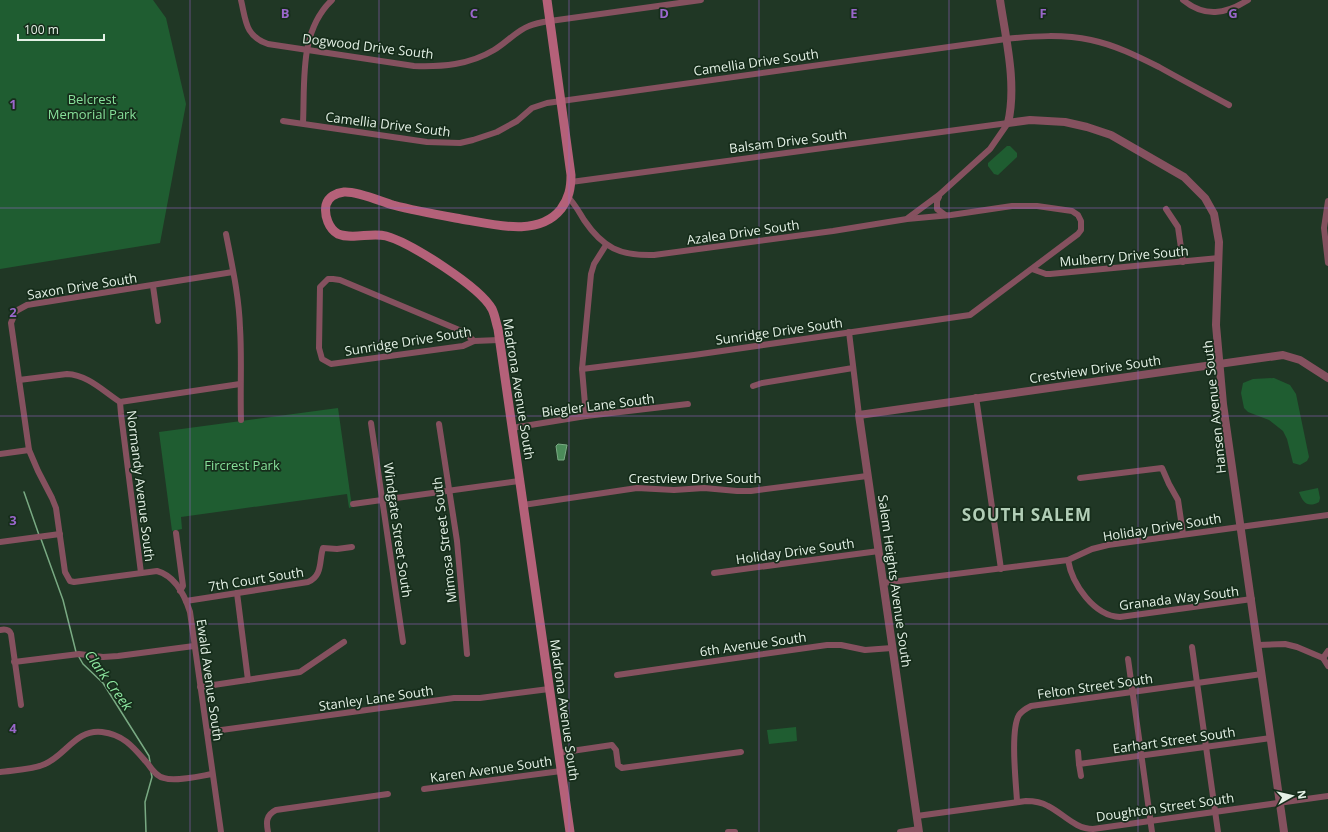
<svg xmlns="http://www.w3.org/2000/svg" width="1328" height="832" font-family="'Open Sans',sans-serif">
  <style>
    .green { fill: #1f5d31 }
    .water { fill: #4b8b59; stroke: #79aa83 }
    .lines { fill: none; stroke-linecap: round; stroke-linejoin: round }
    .stream { stroke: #79aa83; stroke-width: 1.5 }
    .minor { stroke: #85515f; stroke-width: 6 }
    .tertiary { stroke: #85515f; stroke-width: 8 }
    .secondary { stroke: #b46179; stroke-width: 9 }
    .grid { fill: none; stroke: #9a67cb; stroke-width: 1; stroke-opacity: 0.55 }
    .labels { text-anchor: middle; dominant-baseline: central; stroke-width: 3.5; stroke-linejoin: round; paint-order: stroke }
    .street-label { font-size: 13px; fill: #e4f1e6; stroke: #162d1b }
    .park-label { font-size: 13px; fill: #87e09a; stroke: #162d1b }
    .water-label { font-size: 14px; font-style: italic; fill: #8de6a0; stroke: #162d1b }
    .district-label { font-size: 17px; font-weight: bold; letter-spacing: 1px; fill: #b2ceb7; stroke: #162d1b }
    .grid-label { font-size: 13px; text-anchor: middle; font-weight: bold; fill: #9a67cb; stroke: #162d1b; stroke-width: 3.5; stroke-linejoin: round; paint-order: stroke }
  </style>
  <rect width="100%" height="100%" fill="#203725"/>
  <g class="green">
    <path d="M0 0H153L166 18 186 104 160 243 0 269Z"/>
    <path d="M1007 146H1010L1017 153V157L998 175 994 174 988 166V163Z"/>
    <path d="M1274 378 1290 385 1296 394 1309 457 1307 461 1300 465 1293 463 1287 439 1283 431 1269 420 1248 412 1244 408 1241 393 1243 383 1253 379Z"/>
    <path d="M338 408 352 507 349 508 347 494 181 517 182 529 172 531 159 432Z"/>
    <path d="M1318 488 1320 498 1319 502C1308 508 1303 503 1299 492Z"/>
    <path d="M796 727 797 741 769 744 767 730Z"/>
  </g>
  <path class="water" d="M558 444 567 445 564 460H558L556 446Z"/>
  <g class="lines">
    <g class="stream">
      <path d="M24 492 39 535"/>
      <path d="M41 539 63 600 76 652"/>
      <path d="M79 657 83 664 103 683 149 756 150 762"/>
      <path d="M146 832 145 802 152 777 151 772"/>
    </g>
    <g class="minor">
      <path d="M241 0C246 21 245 36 268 44L414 66C442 67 469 65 494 50 506 43 516 31 529 26 536 23 543 22 550 21L701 0"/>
      <path d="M1183 0C1205 18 1226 14 1248 0"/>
      <path d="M283 121 427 142 460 143 473 140 497 132 517 121 532 108 547 103 1006 39C1034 36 1063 34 1091 40 1115 45 1137 56 1159 67 1182 80 1205 92 1229 105"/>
      <path d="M303 123C305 81 299 31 332 0"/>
      <path d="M571 182 1008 123"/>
      <path d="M568 197C575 204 579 212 584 220 603 248 620 256 654 255L833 231 907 219 951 215 1012 206H1037L1072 211 1078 215 1081 221V230L1078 234 970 315 694 355 582 369"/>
      <path d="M939 197 937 201V209L945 215"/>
      <path d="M1328 201 1324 228 1328 263"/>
      <path d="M1166 209 1178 227 1183 262"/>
      <path d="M908 218 939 195 990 149 1008 123"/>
      <path d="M226 234C232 265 239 296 240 328 242 358 240 389 241 420"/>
      <path d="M1032 269 1046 274H1050L1219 258"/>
      <path d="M153 286 158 321"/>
      <path d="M849 332 859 415"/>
      <path d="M474 341 464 332 340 280 333 279H328L320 287 319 348 322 359 331 364 463 346 474 341 499 340"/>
      <path d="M19 380 67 374C88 375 103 391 120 402L240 384"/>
      <path d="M753 386 762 383 853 368"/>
      <path d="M976 397 1001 569"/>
      <path d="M120 402 121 414 141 573"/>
      <path d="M586 416 582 369 591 274 594 264 606 245"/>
      <path d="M371 423 403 642"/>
      <path d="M439 424 457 541 467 654"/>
      <path d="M512 428 586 416 688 404"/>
      <path d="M0 454 29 450"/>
      <path d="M1080 478 1162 468 1169 484 1178 500 1183 534"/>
      <path d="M353 504 519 481"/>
      <path d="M523 505 637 488 674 490 704 488 737 491H751L867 476"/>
      <path d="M176 533 183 586 180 591"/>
      <path d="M0 542 60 534"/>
      <path d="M1068 560C1072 584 1094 616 1120 617L1252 599"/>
      <path d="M714 573 879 551"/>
      <path d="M883 583 1068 560 1092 549 1108 545 1328 515"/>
      <path d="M237 593 248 680"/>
      <path d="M186 601 308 582C323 576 319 560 323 548L337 549 352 547"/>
      <path d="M0 630C5 629 9 629 11 634L21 705"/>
      <path d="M1258 645 1285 644 1297 647 1323 658 1328 666"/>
      <path d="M1192 647 1218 832"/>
      <path d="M1323 658 1328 651"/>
      <path d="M1128 659 1152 832"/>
      <path d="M14 662 79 654 103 657 118 656 194 646"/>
      <path d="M617 675 827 645H841L865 650 892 648"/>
      <path d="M200 687 300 672 344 642"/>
      <path d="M207 732 454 698H480L549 689"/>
      <path d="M1078 752 1079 764"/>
      <path d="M558 753 612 745 616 750 618 765 622 768 741 752"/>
      <path d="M0 772C14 770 32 770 45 764 66 755 76 729 102 732 125 735 134 748 148 764 152 770 157 777 164 778 175 782 200 776 212 774"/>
      <path d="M1081 776 1079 764 1271 738"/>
      <path d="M424 789 561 771"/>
      <path d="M1017 801C1016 783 1010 730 1019 715 1022 711 1027 708 1031 706L1262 674"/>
      <path d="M917 816 1026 801C1034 801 1041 802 1048 806 1064 814 1075 829 1093 829L1328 796"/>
      <path d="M221 832 190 612C185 596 175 576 157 571L74 582 70 581 65 572 56 508 52 498 38 471 29 450 11 323 16 311 27 305 233 272"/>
      <path d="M268 832C266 822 266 815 276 810L388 794"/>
      <path d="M728 832H735"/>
      <path d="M900 832 919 829"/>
    </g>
    <g class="tertiary">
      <path d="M1000 0C1006 40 1017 84 1008 123L1030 120 1065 122 1087 127 1111 135 1184 177 1205 198 1214 214 1219 242 1216 325 1223 404 1284 832"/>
      <path d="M919 832 859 415 1283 355 1300 360 1328 378"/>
    </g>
    <path class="secondary" d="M547 0 571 175C571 188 569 198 561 209 538 238 492 224 461 219 439 215 416 211 393 205 380 201 357 191 344 192 336 193 328 197 326 205 324 216 329 229 338 234 353 240 371 232 386 236 411 243 480 287 492 309 495 315 496 323 498 329L570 832"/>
  </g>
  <path class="grid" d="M190 0V832M379 0V832M569 0V832M759 0V832M949 0V832M1138 0V832M0 208H1328M0 416H1328M0 624H1328"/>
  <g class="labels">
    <g class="street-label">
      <text transform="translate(368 46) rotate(7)">Dogwood Drive South</text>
      <text transform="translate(756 62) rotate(-8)">Camellia Drive South</text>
      <text transform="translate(388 124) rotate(7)">Camellia Drive South</text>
      <text transform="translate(788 141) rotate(-7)">Balsam Drive South</text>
      <text transform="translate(743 232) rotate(-8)">Azalea Drive South</text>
      <text transform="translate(1124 256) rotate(-5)">Mulberry Drive South</text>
      <text transform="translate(82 286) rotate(-9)">Saxon Drive South</text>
      <text transform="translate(779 331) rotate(-8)">Sunridge Drive South</text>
      <text transform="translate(408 341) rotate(-9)">Sunridge Drive South</text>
      <text transform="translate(1095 369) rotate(-8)">Crestview Drive South</text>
      <text transform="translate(519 389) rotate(81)">Madrona Avenue South</text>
      <text transform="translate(598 405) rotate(-7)">Biegler Lane South</text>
      <text transform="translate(1214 407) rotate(-96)">Hansen Avenue South</text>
      <text x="695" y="478">Crestview Drive South</text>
      <text transform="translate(141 486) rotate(83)">Normandy Avenue South</text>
      <text transform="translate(1162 527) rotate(-9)">Holiday Drive South</text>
      <text transform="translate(398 530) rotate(82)">Windgate Street South</text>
      <text transform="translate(444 540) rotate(-97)">Mimosa Street South</text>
      <text transform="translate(795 551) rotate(-8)">Holiday Drive South</text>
      <text transform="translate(256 579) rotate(-9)">7th Court South</text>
      <text transform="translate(895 581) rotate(82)">Salem Heights Avenue South</text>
      <text transform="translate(1179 598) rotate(-7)">Granada Way South</text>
      <text transform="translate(753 644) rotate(-8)">6th Avenue South</text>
      <text transform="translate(210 680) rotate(82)">Ewald Avenue South</text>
      <text transform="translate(1095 686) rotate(-8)">Felton Street South</text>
      <text transform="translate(376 698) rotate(-8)">Stanley Lane South</text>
      <text transform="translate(565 710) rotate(82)">Madrona Avenue South</text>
      <text transform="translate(1174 740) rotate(-8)">Earhart Street South</text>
      <text transform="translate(491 769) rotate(-8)">Karen Avenue South</text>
      <text transform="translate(1165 807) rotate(-8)">Doughton Street South</text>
    </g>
    <g class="park-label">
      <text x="92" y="99">Belcrest<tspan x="92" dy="15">Memorial Park</tspan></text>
      <text x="242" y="465">Fircrest Park</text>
    </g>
    <g class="water-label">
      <text transform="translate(109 680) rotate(54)">Clark Creek</text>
    </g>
    <g class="district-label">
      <text x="1027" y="514">SOUTH SALEM</text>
    </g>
  </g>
  <g class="grid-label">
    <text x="285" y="18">B</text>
    <text x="474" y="18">C</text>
    <text x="664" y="18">D</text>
    <text x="854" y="18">E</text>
    <text x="1043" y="18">F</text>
    <text x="1233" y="18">G</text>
    <text x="13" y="109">1</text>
    <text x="13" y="317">2</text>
    <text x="13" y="525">3</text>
    <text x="13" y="733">4</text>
  </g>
  <g transform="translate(1292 796) rotate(82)" stroke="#162d1b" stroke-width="3" paint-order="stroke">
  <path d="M0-3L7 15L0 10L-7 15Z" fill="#e4f1e6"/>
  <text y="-6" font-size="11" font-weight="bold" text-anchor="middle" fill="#e4f1e6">N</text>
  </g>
  <path d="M18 34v6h86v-6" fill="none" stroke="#e4f1e6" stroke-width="2"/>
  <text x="24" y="34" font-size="12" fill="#e4f1e6" stroke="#162d1b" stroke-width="3" paint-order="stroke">100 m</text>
</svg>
